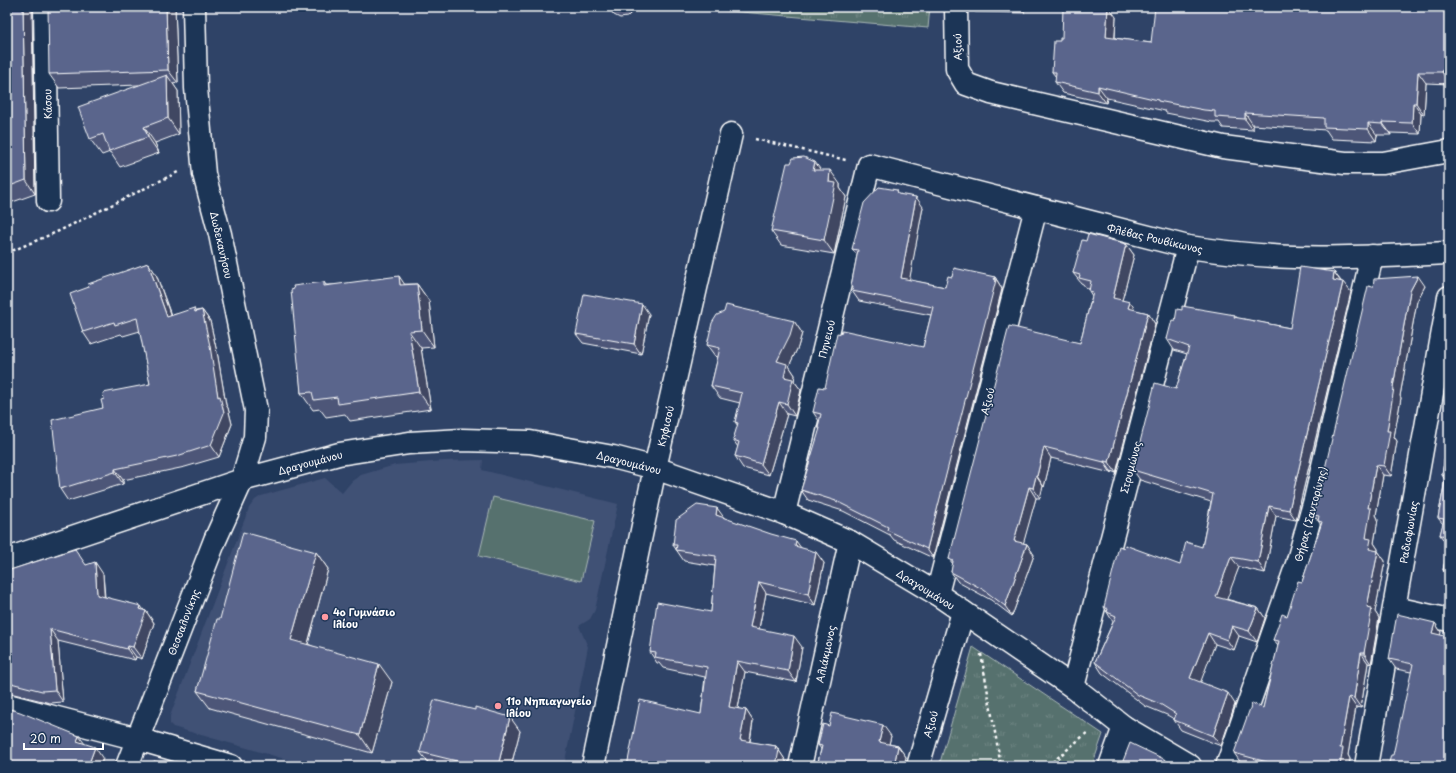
<svg xmlns="http://www.w3.org/2000/svg" width="1456" height="773" font-family="'Playpen Sans',sans-serif">
  <style>
    .built { fill: #405175 }
    .grass { fill: url(#grass-tufts); stroke: #aab8b6 }
    .pitch { fill: #56716e; stroke: #aab8b6 }
    .lines { fill: none; stroke-linecap: round; stroke-linejoin: round }
    .minor-casing { stroke: #fff; stroke-width: 25 }
    .tertiary-casing { stroke: #fff; stroke-width: 25 }
    .path { stroke: #fff; stroke-width: 2.5; stroke-dasharray: 3 3; stroke-linecap: butt }
    .minor { stroke: #1d3557; stroke-width: 22 }
    .tertiary { stroke: #1d3557; stroke-width: 22 }
    .wall { fill: #4d5778; stroke: #fff }
    .shaded-wall { fill: #3f4762; stroke: #fff }
    .building { fill: #5a658c; stroke: #fff }
    .poi-dot { fill: #ff9aa2; stroke: #1d3557; stroke-width: 1.5 }
    .labels { text-anchor: middle; dominant-baseline: central; stroke-width: 3; stroke-linejoin: round; paint-order: stroke }
    .street-label { font-size: 10px; fill: #fff; stroke: #1d3557 }
    .poi-label { font-size: 10px; font-weight: bold; fill: #fff; stroke: #1d3557; text-anchor: start }
  </style>
  <defs>
    <pattern id="grass-tufts" width="24" height="20" patternUnits="userSpaceOnUse"><rect width="24" height="20" fill="#56716e"/><path d="M3 7l-1-3M5 7V3M7 7l1-3M15 17l-1-3M17 17v-4M19 17l1-3" fill="none" stroke="#6f8684"/></pattern>
  </defs>
  <rect width="100%" height="100%" fill="#2f4367"/>
  <filter id="ink" filterUnits="userSpaceOnUse"><feTurbulence type="fractalNoise" baseFrequency=".025" numOctaves="2"/><feDisplacementMap in="SourceGraphic" scale="8" xChannelSelector="R" yChannelSelector="G"/><feConvolveMatrix kernelMatrix="1 2 1 2 8 2 1 2 1" color-interpolation-filters="sRGB"/></filter>
  <g filter="url(#ink)">
    <path class="built" d="M483 460 482 470 618 504 595 610 590 619 579 626 588 647 564 766H310L173 727 170 724V716L249 508 255 500 261 496 325 478 342 493 352 481 361 475 395 465 444 461Z"/>
    <g class="grass">
      <path d="M682 7H930L928 28Z"/>
      <path d="M973 647 1103 734 1092 766H939Z"/>
    </g>
    <path class="pitch" d="M493 497 595 521 581 581 479 556Z"/>
    <g class="lines">
      <defs>
        <g id="minor">
          <path d="M45 7 48 201"/>
          <path d="M956 7 957 69 966 84 991 93 1223 147 1314 159 1345 163H1383L1449 151"/>
          <path d="M784 513 869 165 1188 247C1223 252 1259 256 1294 257 1346 259 1398 255 1449 253"/>
          <path d="M7 559 242 480 339 454 409 443 462 440 530 442 613 457 655 468 784 513 850 542 937 594 1073 687 1124 727 1190 766"/>
          <path d="M937 594 1036 208"/>
          <path d="M1395 608 1449 620"/>
          <path d="M1073 687 1188 247"/>
          <path d="M7 705 138 739 231 766"/>
          <path d="M593 766 655 468 731 134"/>
          <path d="M800 766 850 542"/>
          <path d="M918 766 963 612"/>
          <path d="M1110 766 1124 727"/>
          <path d="M1227 766 1297 564 1315 500 1372 256"/>
        </g>
        <g id="tertiary">
          <path d="M127 766 215 540 242 480 255 437 256 410 220 234 204 174 196 88 194 7"/>
          <path d="M1366 766 1449 297"/>
        </g>
      </defs>
      <use href="#minor" class="minor-casing"/>
      <use href="#tertiary" class="tertiary-casing"/>
      <g class="path">
        <path d="M755 139 846 160"/>
        <path d="M7 253 59 231 180 171"/>
        <path d="M981 654 1001 766"/>
        <path d="M1048 766 1089 731"/>
      </g>
      <use href="#minor" class="minor"/>
      <use href="#tertiary" class="tertiary"/>
    </g>
    <g class="wall">
      <path d="M7 7H33L35 194 7 204Z"/>
      <path d="M175 7 178 83 173 84 178 91 179 134 155 143 159 153 120 167 110 152 102 155 90 139 139 85 59 88 49 74Z"/>
      <path d="M608 7H633L631 13 627 17 620 18 614 15Z"/>
      <path d="M967 7H1024V13L975 12 973 9H969Z"/>
      <path d="M1449 7V84L1426 83 1424 115 1421 114 1420 134 1390 133 1391 135H1377L1376 141 1332 139 1326 130 1253 125V130L1223 128 1219 122H1212L1166 113 1165 111 1107 98 1106 103 1063 93 1055 82 1056 77 1052 72 1060 41 1062 38 1116 17 1115 38 1151 43Z"/>
      <path d="M820 170 840 184V188L846 197 834 254 781 245 771 231Z"/>
      <path d="M900 194 923 207 909 280 945 287 952 277H995L1001 287V288L1002 289 933 558 894 540 890 535 843 511 808 500 801 490 820 430 818 427 819 421 813 412 825 388 923 347 931 315 859 301 852 291 853 289 851 286 857 255 852 249Z"/>
      <path d="M1086 241 1126 244 1134 255 1122 300 1135 310 1148 313 1155 324 1116 473 1111 471V473L1051 458 1044 487 1043 486 1040 498H1036L1023 543 1027 544 1034 555 1012 616 991 600 958 582 951 572 953 564 949 559 1080 343 1092 296 1089 291V289L1086 288 1083 284 1081 283 1073 273Z"/>
      <path d="M148 263 156 274 171 315 202 310 210 321 218 357 226 405 228 408 232 424 219 457 185 467 123 480V484L68 501 60 489 103 408 104 399 150 384 140 331 123 336 121 334 91 344 83 332 89 287Z"/>
      <path d="M1334 272 1341 281 1351 292 1296 520 1276 516 1265 573 1239 567 1226 599 1258 608 1265 618 1257 642 1239 636 1234 650 1215 644 1200 682 1235 704 1221 746 1181 730 1174 720V719L1167 715 1145 706 1102 673 1095 662 1113 622 1104 607 1180 565 1202 547 1211 502 1140 480 1133 470 1176 389 1187 354 1174 350 1167 339 1175 321 1235 315 1237 318 1290 328Z"/>
      <path d="M324 282 326 285 417 284 429 301 434 347 421 348 431 409 350 421 345 414 326 417 320 409 313 410 301 393 294 289Z"/>
      <path d="M1425 286 1417 301 1400 396 1401 398 1394 437 1397 441 1391 476 1383 475 1376 515 1378 519 1374 543 1378 549V551L1385 561 1375 612 1379 618 1371 664 1368 663 1361 708 1356 707 1348 755 1350 759 1349 766H1253L1241 763 1234 753 1263 708 1278 646 1273 640 1287 616 1302 582 1321 525 1314 515 1373 287Z"/>
      <path d="M649 314 641 354 583 343 576 334Z"/>
      <path d="M794 321 802 333 798 347 789 366 795 375 794 381 801 390 795 416 787 414 769 475 743 468 735 456 738 447 733 440 738 426 735 422 740 403 720 398 711 386 718 357 715 356 707 345Z"/>
      <path d="M1449 430V578L1443 570 1448 546 1440 535 1443 524 1438 518 1445 480 1442 475Z"/>
      <path d="M724 518 801 548 824 563 815 605 766 593 759 629 802 647 796 682 745 672 738 709 746 710 753 721 750 742 776 746 786 761V766L701 714 705 677 663 668 659 663H657L650 652 711 612 715 566 684 561 673 545Z"/>
      <path d="M316 552 328 569 308 644 392 682 372 753 210 708 197 691 220 619Z"/>
      <path d="M86 565 103 574 105 597 146 611 154 623 142 659 136 657 135 660 58 641 63 702 50 703 10 693H7V571Z"/>
      <path d="M1435 623 1441 632 1411 672 1396 669 1389 659Z"/>
      <path d="M829 726 891 736 889 744 898 746 906 757 904 766H817L821 749 818 745Z"/>
      <path d="M520 731 511 766H431L420 752Z"/>
    </g>
    <g class="shaded-wall">
      <path d="M23 7H32L35 194 26 180Z"/>
      <path d="M166 7H175L178 83 168 70Z"/>
      <path d="M628 7H633L631 13 628 8Z"/>
      <path d="M1019 7H1024V13Z"/>
      <path d="M1108 7H1109L1116 17 1114 49 1106 37Z"/>
      <path d="M1449 60V73L1447 70Z"/>
      <path d="M1442 70 1449 80V83L1442 72Z"/>
      <path d="M1418 72 1426 83 1424 115 1416 103Z"/>
      <path d="M167 75 178 91 179 134 168 118Z"/>
      <path d="M1098 86 1107 98 1106 103 1098 92Z"/>
      <path d="M1413 103 1421 114 1420 134 1412 123Z"/>
      <path d="M1245 113 1253 125V130L1245 119Z"/>
      <path d="M1382 122 1390 133 1391 135 1382 124Z"/>
      <path d="M1368 123 1377 135 1376 141 1368 129Z"/>
      <path d="M144 127 155 143 159 153 148 137Z"/>
      <path d="M815 162 825 176 813 170Z"/>
      <path d="M830 170 840 184V188L846 197 834 254 824 240 829 182Z"/>
      <path d="M916 197 923 207 908 288 901 278Z"/>
      <path d="M1126 244 1134 255 1120 308 1113 298Z"/>
      <path d="M148 263 156 274 175 328 167 317Z"/>
      <path d="M1334 272 1341 282 1333 280Z"/>
      <path d="M399 276 411 294 400 285Z"/>
      <path d="M1418 276 1425 286 1417 301 1400 396 1401 398 1394 437 1397 441 1391 476 1384 466 1387 431 1393 387 1410 291Z"/>
      <path d="M995 277 1001 287V288L1002 289 933 558 927 549Z"/>
      <path d="M1343 282 1351 292 1296 520 1289 510Z"/>
      <path d="M417 284 429 301 434 347 422 330Z"/>
      <path d="M1130 302 1137 312 1128 308Z"/>
      <path d="M642 304 649 314 641 354 634 344Z"/>
      <path d="M202 310 210 321 218 357 226 405 228 408 232 424 219 457 211 445 218 397Z"/>
      <path d="M1148 313 1155 324 1116 473 1109 462Z"/>
      <path d="M794 321 802 333 798 347 789 366 795 375 794 381 801 390 795 416 787 404 777 361Z"/>
      <path d="M409 331 421 348 431 409 419 392Z"/>
      <path d="M779 402 787 414 769 475 761 464Z"/>
      <path d="M1044 447 1051 458 1044 487 1037 476Z"/>
      <path d="M1104 461 1111 471V473L1104 462Z"/>
      <path d="M1376 465 1383 475 1376 515 1378 519 1374 543 1378 549 1376 559 1369 549 1366 538 1368 508Z"/>
      <path d="M115 469 123 480V484L115 472Z"/>
      <path d="M1036 476 1043 486 1040 498 1033 488Z"/>
      <path d="M1029 487 1036 498 1021 552 1014 541Z"/>
      <path d="M1269 506 1276 516 1265 573 1258 562Z"/>
      <path d="M717 508 725 519 716 515Z"/>
      <path d="M796 541 804 552 795 546Z"/>
      <path d="M1027 544 1034 555 1012 616 1005 606Z"/>
      <path d="M1378 551 1385 561 1375 612 1379 618 1371 664 1364 653 1367 607Z"/>
      <path d="M316 552 328 569 304 658 291 640Z"/>
      <path d="M816 552 824 563 815 605 808 594Z"/>
      <path d="M1231 557 1239 567 1224 607 1216 597Z"/>
      <path d="M95 562 103 574 105 607 97 595Z"/>
      <path d="M759 582 766 593 757 638 750 627Z"/>
      <path d="M141 606 145 612 146 611 154 623 142 659 133 647Z"/>
      <path d="M1258 608 1265 618 1257 642 1249 631Z"/>
      <path d="M1435 623 1441 632 1439 643 1432 633Z"/>
      <path d="M1232 626 1239 636 1234 650 1227 640Z"/>
      <path d="M50 629 58 641 63 702 55 690Z"/>
      <path d="M1208 633 1215 644 1198 689 1190 678Z"/>
      <path d="M794 636 802 647 796 682 788 671Z"/>
      <path d="M128 646 136 657 135 660 127 649Z"/>
      <path d="M1361 653 1368 663 1361 708 1354 698Z"/>
      <path d="M737 661 745 672 736 718 729 707Z"/>
      <path d="M379 664 392 682 372 753 360 735Z"/>
      <path d="M1228 693 1235 704 1221 746 1213 736Z"/>
      <path d="M1349 697 1356 707 1348 755 1350 759 1349 766H1340V748Z"/>
      <path d="M746 710 753 721 748 751 740 740Z"/>
      <path d="M510 717 520 731 511 766H498Z"/>
      <path d="M883 725 891 736 887 753 879 742Z"/>
      <path d="M79 736 88 748 77 741Z"/>
      <path d="M776 746 786 761V766H776L775 749Z"/>
      <path d="M898 746 906 757 904 766H894Z"/>
      <path d="M95 747 103 759 100 766H88Z"/>
      <path d="M1166 760 1171 766H1164Z"/>
    </g>
    <g class="building">
      <path d="M7 7H23L26 180 7 187Z"/>
      <path d="M48 7H166L168 70 49 74Z"/>
      <path d="M608 7H628L623 12 617 13 611 10Z"/>
      <path d="M1063 7H1108L1106 37 1151 43 1155 7H1449V60L1447 70H1442V72H1418L1416 103H1413L1412 123 1382 122V124L1368 123V129L1324 127V118L1245 113V119L1215 117V111L1204 110 1158 101V100L1098 86V92L1055 82 1056 72H1052L1054 41H1060V38H1062Z"/>
      <path d="M167 75 168 118 144 127 148 137 109 151 103 134 90 139 78 107Z"/>
      <path d="M804 157 815 162 813 170H830L829 182 836 183 824 240 771 231 787 163H791L793 158Z"/>
      <path d="M879 187 897 190 898 194 916 197 901 278 945 287 948 276 952 277 954 268 995 277 994 279 996 280 927 549 887 530 888 527 836 501 801 490 820 428 818 427 821 414 813 412 819 387 825 388 837 333 841 334 842 330 923 347 933 307 852 291 853 287 851 286 858 250 852 249 864 203Z"/>
      <path d="M1088 234 1126 244 1113 298 1130 302 1128 308 1148 313 1109 462 1104 461V462L1044 447 1037 476H1036L1033 488 1029 487 1014 541 1027 544 1005 606 984 590 951 572 953 561 949 559 1009 326 1080 343 1093 292 1089 291 1091 281 1079 278 1080 275 1073 273 1082 240 1086 241Z"/>
      <path d="M148 263 167 317 194 308 195 312 202 310 210 346 218 397 220 396 224 413 211 445 177 456 115 469V472L60 489 52 420 103 408 101 400 104 399 103 393 150 384 137 318 115 325 114 322 83 332 70 294 89 287 88 284Z"/>
      <path d="M1300 267 1334 272 1333 280 1343 282 1289 510 1269 506 1258 562 1231 557 1216 597 1258 608 1249 631 1232 626 1227 640 1208 633 1190 678 1228 693 1213 736 1174 720 1176 714 1160 704 1138 695 1095 662 1116 616 1107 612 1108 609 1104 607 1119 546 1124 548 1125 545 1180 565 1186 542 1202 547 1213 494 1133 470 1155 383 1176 389 1189 347 1167 339 1172 320 1175 321 1177 309 1182 310V306L1235 315 1234 317 1290 328Z"/>
      <path d="M399 276 400 285 417 284 422 330 409 331 419 392 338 404 337 397 314 400 312 392 301 393 291 290 294 289 293 286 324 282V286Z"/>
      <path d="M1418 276 1410 291 1393 387 1394 388 1387 431H1390L1384 466 1376 465 1368 508H1371L1366 538 1371 539 1369 549 1378 551 1367 607 1372 608 1364 653H1361L1354 698 1349 697 1340 748H1343L1340 766H1266L1267 762 1234 753 1252 703 1263 708 1279 641 1273 640 1282 614 1287 616 1298 581 1302 582 1322 522 1318 521 1319 516 1314 515 1368 286 1373 287 1374 279Z"/>
      <path d="M584 294 642 304 634 344 576 334Z"/>
      <path d="M726 305 794 321 790 335 777 361 787 364 784 377 793 379 787 404 779 402 761 464 735 456 739 442 733 440 738 423 735 422 742 393 711 386 720 348 707 345 712 323 717 315 724 312Z"/>
      <path d="M1449 430V536L1440 535 1444 519 1438 518 1446 476 1442 475Z"/>
      <path d="M697 505 717 508 716 515 771 534 796 541 795 546 816 552 808 594 759 582 750 627 794 636 788 671 737 661 729 707 746 710 740 740 776 746 775 749 779 750 776 766H627L640 700 701 714 707 667 655 657 656 653 650 652 657 602 711 612 716 556 676 550 677 545H673L676 520Z"/>
      <path d="M243 532 316 552 291 640 379 664 360 735 197 691 217 619H220Z"/>
      <path d="M1449 544V571L1443 570Z"/>
      <path d="M75 549 86 565 95 562 97 595 141 606 140 609 146 611 133 647 128 646 127 649 50 629 55 690 42 691 7 682V571Z"/>
      <path d="M1397 614 1435 623 1432 633 1449 637V766H1388L1391 755H1393L1413 664 1389 659Z"/>
      <path d="M434 700 475 710V707L510 717 498 766H460L461 762 420 752Z"/>
      <path d="M7 708 20 712 79 736 77 741 95 747 88 766H7Z"/>
      <path d="M832 713 883 725 879 742 898 746 894 766H817L822 746 818 745 823 724 829 726Z"/>
      <path d="M1130 743 1166 760 1164 766H1121Z"/>
      <path d="M154 761 169 766H153Z"/>
    </g>
  </g>
  <g class="poi-dot">
    <circle cx="325" cy="617" r="4"/>
    <circle cx="498" cy="706" r="4"/>
  </g>
  <g class="labels">
    <g class="street-label">
      <text transform="translate(957 47) rotate(-91)">Αξιού</text>
      <text transform="translate(47 104) rotate(-91)">Κάσου</text>
      <text transform="translate(1155 238) rotate(13)">Φλέβας Ρουβίκωνος</text>
      <text transform="translate(222 245) rotate(77)">Δωδεκανήσου</text>
      <text transform="translate(826 339) rotate(-76)">Πηνειού</text>
      <text transform="translate(987 401) rotate(-76)">Αξιού</text>
      <text transform="translate(665 426) rotate(-77)">Κηφισού</text>
      <text transform="translate(310 462) rotate(-15)">Δραγουμάνου</text>
      <text transform="translate(629 462) rotate(14)">Δραγουμάνου</text>
      <text transform="translate(1130 467) rotate(-75)">Στρυμώνος</text>
      <text transform="translate(1310 514) rotate(-75)">Θήρας (Σαντορίνης)</text>
      <text transform="translate(1408 532) rotate(-80)">Ραδιοφωνίας</text>
      <text transform="translate(926 589) rotate(32)">Δραγουμάνου</text>
      <text transform="translate(183 622) rotate(-69)">Θεσσαλονίκης</text>
      <text transform="translate(825 654) rotate(-78)">Αλιάκμονος</text>
      <text transform="translate(930 724) rotate(-74)">Αξιού</text>
    </g>
    <g class="poi-label">
      <text x="333" y="611">4ο Γυμνάσιο<tspan x="333" dy="12">Ιλίου</tspan></text>
      <text x="506" y="700">11ο Νηπιαγωγείο<tspan x="506" dy="12">Ιλίου</tspan></text>
    </g>
  </g>
  <rect width="1456" height="773" fill="none" stroke="#1d3557" stroke-width="24"/>
  <rect x="12" y="12" width="1432" height="749" fill="none" stroke="#fff" stroke-width="1.5" filter="url(#ink)"/>
  <path d="M24 743v6h79v-6" fill="none" stroke="#ffffff" stroke-width="2"/>
  <text x="30" y="743" font-size="12" fill="#ffffff" stroke="#1d3557" stroke-width="3" paint-order="stroke">20 m</text>
</svg>
